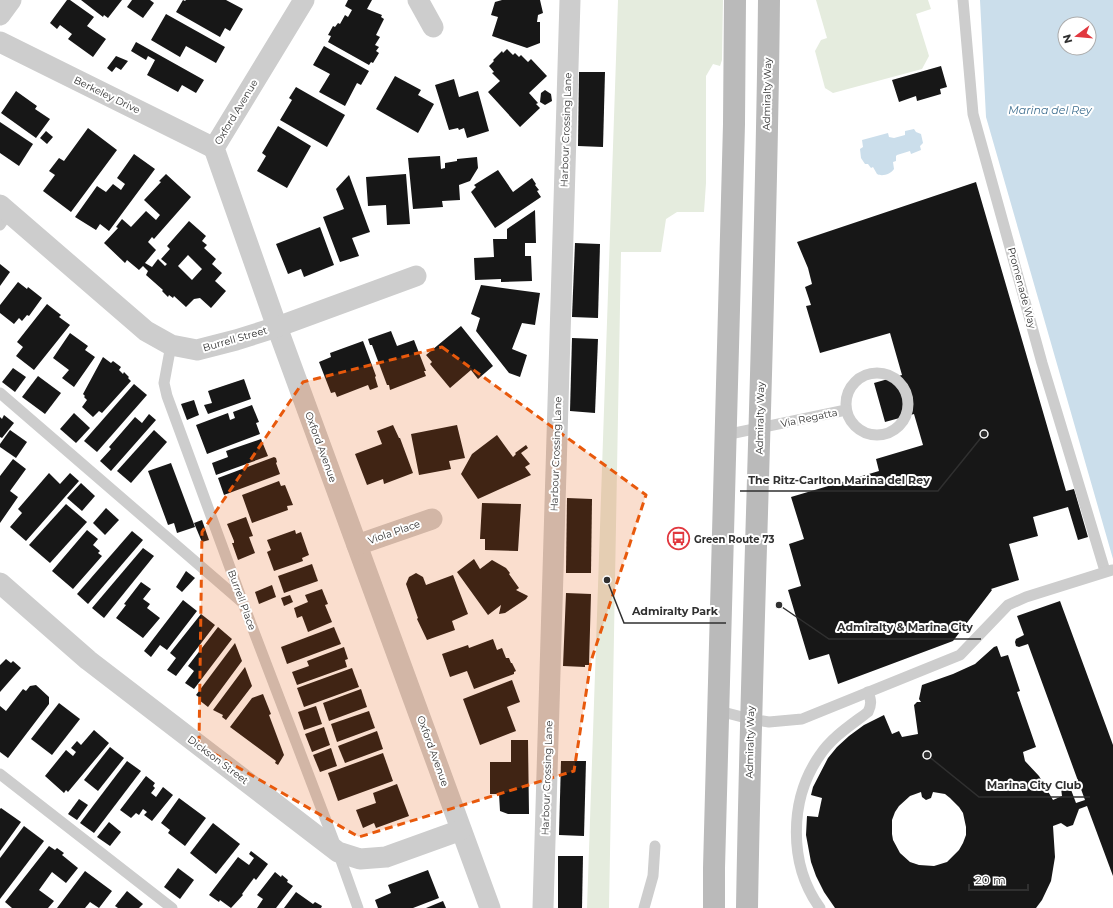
<svg xmlns="http://www.w3.org/2000/svg" width="1113" height="908" font-family="Montserrat,sans-serif">
  <style>
    .green { fill: #e5ecde }
    .water { fill: #cbdeeb; fill-rule: evenodd }
    .building { fill: #171717; fill-rule: evenodd }
    .lines { fill: none; stroke-linecap: round; stroke-linejoin: round }
    .lane { stroke: #cdcdcd; stroke-width: 11 }
    .street { stroke: #cdcdcd; stroke-width: 21 }
    .secondary { stroke: #bababa; stroke-width: 22 }
    .marked { fill: #e8590c; fill-opacity: 0.2; stroke: #e8590c; stroke-width: 3; stroke-dasharray: 8 5; stroke-linejoin: round }
    .labels { text-anchor: middle; dominant-baseline: central; stroke-width: 4; stroke-linejoin: round; paint-order: stroke }
    .street-label { font-size: 10px; fill: #303030; stroke: #fff }
    .poi-label { font-size: 10px; font-weight: bold; fill: #303030; stroke: #fff; text-anchor: start }
    .water-label { font-size: 11px; font-style: italic; fill: #3f6f90; stroke: #fff }
    .leader { fill: none; stroke: #303030; stroke-width: 1.5 }
    .callout-dot { fill: #303030; stroke: #fff; stroke-width: 1.5 }
    .callout-label { font-size: 11px; text-anchor: middle; font-weight: bold; fill: #303030; stroke: #fff; stroke-width: 4; stroke-linejoin: round; paint-order: stroke }
  </style>
  <rect width="100%" height="100%" fill="#fff"/>
  <g class="green">
    <path d="M618 0H723L722 60 720 66 713 64 706 76V183L704 212H677L666 219 661 252H621L609 908H587Z"/>
    <path d="M816 0H928L931 9 916 14 929 56 922 69 833 93 825 88 815 51 821 40 827 38Z"/>
  </g>
  <g class="water">
    <path d="M980 0H1113V559L986 117ZM1065 24H1089V48H1065Z"/>
    <path d="M914 129 916 132 921 134 923 143 920 146 921 150 911 154 910 151 897 155 896 156V161L893 162 894 169C891 174 882 177 877 174L873 167 871 168 868 164H865L861 158 860 149 863 147 862 140 888 133 889 137 894 138 905 135V131Z"/>
  </g>
  <g class="building">
    <path d="M67 0H70L94 17 87 26 106 39 93 57 68 39 72 34 60 25 57 29 50 23Z"/>
    <path d="M81 0H122L108 18 104 15 103 17Z"/>
    <path d="M132 0H150L154 3 143 18 127 7Z"/>
    <path d="M183 0 185 1 186 0H226L243 9 230 31 225 28 220 37 176 12Z"/>
    <path d="M348 0H372L367 9 382 15 381 17 384 19 376 35 380 37 375 45 379 47 376 51 379 53 373 63 371 62 369 65 328 42 331 36 328 35 333 26 335 27 338 23 340 24 345 15 348 17 352 10 345 6Z"/>
    <path d="M502 0H540L543 13 538 15 537 22H540V43L527 48 492 36 498 17 491 15 495 2Z"/>
    <path d="M166 14 225 47 216 63 186 46 180 57 151 40Z"/>
    <path d="M136 42 204 80 196 93 182 85 178 92 147 75 155 60 148 56 146 60 131 51Z"/>
    <path d="M324 46 369 71 361 85 357 83 345 106 319 92 330 74 313 65Z"/>
    <path d="M507 49 513 55 515 53 519 57 521 55 528 62 531 59 547 76 529 93 538 103 536 104 540 108 520 127 488 92 500 81 492 73 494 72 489 66 494 61 493 60 502 51 503 53Z"/>
    <path d="M116 56 128 61 121 70 116 67 112 72 107 68Z"/>
    <path d="M941 66 947 87 940 89 941 94 917 101 916 96 899 102 892 80Z"/>
    <path d="M579 72H605L603 147 578 146Z"/>
    <path d="M395 76 421 90 418 95 434 104 418 133 376 109Z"/>
    <path d="M454 79 459 97 478 91 489 131 467 138 464 128 459 130 458 128 449 130 435 85Z"/>
    <path d="M296 87 345 115 327 147 280 120 292 100 289 98Z"/>
    <path d="M545 90 551 94 552 101 545 105 540 102 541 93Z"/>
    <path d="M16 91 37 106 35 109 50 119 36 138 1 113Z"/>
    <path d="M0 122 33 144 19 166 0 153Z"/>
    <path d="M278 126 311 146 287 188 257 171 266 156 262 153Z"/>
    <path d="M88 128 117 150 71 212 43 191 55 175 49 171 59 158 64 161Z"/>
    <path d="M46 131 53 137 47 144 40 138Z"/>
    <path d="M134 154 155 169 109 231 100 224 96 230 75 217 97 186 106 192 113 184 121 190 125 184 117 178Z"/>
    <path d="M440 156 441 169 445 168V163L457 161V159L477 157 478 168 470 181 459 185 460 200 442 201 443 207 413 209 408 158Z"/>
    <path d="M498 170 513 192 532 178 536 184 535 185 539 190 537 191 541 197 495 228 471 192 476 187 474 185Z"/>
    <path d="M166 174 191 197 154 239 152 237 148 242 156 250 145 263 152 267 158 259 165 266 167 264 161 259 170 249 167 246 189 221 206 236 202 241 207 245 204 248 216 259 212 264 222 273 215 281 226 291 211 308 200 298 194 299 186 307 174 296 173 298 169 295 168 297 162 291 163 290 146 275 148 271 143 266 139 270 127 260 125 263 104 243 118 228 116 227 122 219 131 227 146 211 156 220 160 215 144 200 161 182 159 181ZM188 255 202 269 192 280 178 266Z"/>
    <path d="M406 174 410 224 387 225 386 205 368 206 366 177Z"/>
    <path d="M349 175 370 232 352 238 359 256 340 262 323 217 344 209 336 189Z"/>
    <path d="M976 182 1066 491 1074 489 1088 537 1078 540 1068 507 1033 517 1038 536 1009 544 1019 580 991 589 992 590 953 641 838 684 829 654 809 660 788 590 801 586 789 544 804 539 791 497 879 471 876 459 923 445 914 414 885 422 874 383 902 375 890 333 820 353 806 306 811 305 805 287 812 284 808 268 797 242Z"/>
    <path d="M535 210 536 243H525V256H531L532 281 501 282V279L475 280 474 258 494 257 493 239H507V229Z"/>
    <path d="M320 227 334 265 304 277 301 269 288 274 276 244Z"/>
    <path d="M575 243 600 244 598 318 572 317Z"/>
    <path d="M0 264 10 272 0 286Z"/>
    <path d="M18 282 27 289 28 287 42 298 29 316 27 315 22 321 19 318 14 324 0 313V305Z"/>
    <path d="M481 285 540 293 535 325 522 323 512 349 527 355 520 377 509 373 476 331 480 318 471 314Z"/>
    <path d="M47 304 61 315 59 317 70 325 34 370 16 356 23 347 17 342Z"/>
    <path d="M461 326 493 366 478 379 471 370 450 388 430 364 432 362 426 355Z"/>
    <path d="M391 331 397 346 414 340 426 371H424L426 376 390 390 389 385H387L372 345H370L368 339Z"/>
    <path d="M70 333 88 346 85 350 95 357 74 387 62 378 69 370 53 358Z"/>
    <path d="M572 338 598 339 595 413 570 411Z"/>
    <path d="M363 341 376 376 375 377 378 387 370 390 368 385 337 397 335 392 331 393 319 362 331 357 330 353Z"/>
    <path d="M103 357 111 363 113 361 121 367 119 370 123 374 124 372 129 377 128 378 131 381 102 413 99 411 93 417 82 407 87 400 84 397 85 396 83 394Z"/>
    <path d="M13 368 26 377 15 392 2 382Z"/>
    <path d="M38 376 61 393 45 414 22 397Z"/>
    <path d="M244 379 251 399 208 414 204 405 212 403 208 391Z"/>
    <path d="M134 384 147 395 97 452 84 441Z"/>
    <path d="M194 400 199 415 187 420 181 404Z"/>
    <path d="M252 405 259 422 256 423 260 434 207 454 196 425 228 413 230 420 235 418 233 412Z"/>
    <path d="M74 413 90 428 76 443 60 429Z"/>
    <path d="M149 414 156 420 111 471 100 461 111 449 109 447 135 417 142 423Z"/>
    <path d="M4 415 14 423 2 438 0 437V417L2 419Z"/>
    <path d="M393 425 399 438H400L413 473 384 484 383 479 367 485 355 454 382 444 377 431Z"/>
    <path d="M457 425 465 458 449 461 451 469 419 475 411 434Z"/>
    <path d="M10 430 27 442 16 458 0 447V444Z"/>
    <path d="M154 430 167 442 131 483 117 471Z"/>
    <path d="M497 435 513 457 516 454 515 453 526 445 528 448 521 453 530 464 525 467 531 475 478 499 461 474 472 454Z"/>
    <path d="M261 439 268 456 216 475 212 463 228 457 226 451Z"/>
    <path d="M274 457 276 458 277 462 276 463 280 474 224 495 218 478Z"/>
    <path d="M13 459 26 469 10 491 18 497 0 523V476Z"/>
    <path d="M171 463 195 527 177 533 174 523 168 525 148 471Z"/>
    <path d="M49 473 60 484 70 473 79 481 26 541 10 527 22 513 18 509Z"/>
    <path d="M279 481 281 486 285 485 293 505 287 506 288 510 252 523 242 495Z"/>
    <path d="M81 483 95 496 82 511 67 498Z"/>
    <path d="M567 498 592 499 591 573H566Z"/>
    <path d="M482 503 521 504 518 551 485 550V539H480Z"/>
    <path d="M66 504 87 522 50 563 29 545Z"/>
    <path d="M106 508 119 520 105 535 93 523Z"/>
    <path d="M246 517 253 536 249 537 255 553 238 560 232 543H234V541L227 524Z"/>
    <path d="M202 520 209 540 202 542 194 523Z"/>
    <path d="M87 530 98 539 93 545 100 551 98 553 102 556 73 589 52 571Z"/>
    <path d="M295 530 296 534 301 532 309 555 302 558 303 561 274 571 267 552 271 550 267 540Z"/>
    <path d="M132 531 143 540 88 604 77 594Z"/>
    <path d="M143 548 154 556 104 618 92 608Z"/>
    <path d="M474 559 480 569 492 560 506 568 510 573 509 574 519 588 516 590 528 596 526 599 505 613 499 614 501 605 488 615 457 572Z"/>
    <path d="M312 564 318 581 284 593 278 576Z"/>
    <path d="M186 571 195 578 182 592 176 587Z"/>
    <path d="M416 573 423 577 426 585 453 575 468 614 452 621 455 630 427 640 417 619 418 618 406 584 409 577Z"/>
    <path d="M141 582 151 589 143 599 150 604 147 608 160 618 143 638 116 618 126 605 124 604Z"/>
    <path d="M272 585 276 597 259 604 255 592Z"/>
    <path d="M322 589 328 604 325 605 332 622 308 632 302 616 297 618 294 608 308 602 305 595Z"/>
    <path d="M566 593 591 594 589 665H585V667L563 666Z"/>
    <path d="M290 595 293 602 284 606 281 598Z"/>
    <path d="M183 600 197 611 167 650 160 645 151 657 144 651Z"/>
    <path d="M1060 601 1113 745V876L1087 806 1079 809 1073 825 1067 827 1061 823 1053 826 1055 857 1051 881 1042 900 1036 908H835L824 892 816 876 811 862 806 835 807 816 818 817 822 798 811 795 813 787 828 758 837 747 849 736 864 725 884 715 892 734 899 731 902 737 918 734 914 705 917 702H921L919 699 922 685 953 674 975 664 994 647 997 646 1001 657 1008 655 1020 691 1017 692 1036 747 1023 752 1025 761 1039 776 1053 800 1062 796 1061 788 1067 786 1070 787 1076 803 1085 800 1028 644 1019 647 1016 646 1015 642 1016 639 1024 635 1017 616ZM921 792 922 797 926 800 931 798 933 792 945 794 950 798 959 807 963 813 966 827V835L963 843 959 850 947 862 934 866 919 865 910 862 900 853 893 840 892 834V820L895 812 899 806 910 796Z"/>
    <path d="M201 614 215 625 176 676 167 670 176 658 170 653Z"/>
    <path d="M218 627 232 639 194 689 185 683 194 671 188 666Z"/>
    <path d="M334 627 341 644 287 664 281 647Z"/>
    <path d="M493 639 497 650 502 648 506 658H509L511 663H512L516 671 514 672V674L474 689 467 671 450 677 442 654 468 645 469 648Z"/>
    <path d="M235 643 242 661 208 707 199 700 200 698 196 695Z"/>
    <path d="M344 647 348 659 345 660 347 667 297 685 292 672 309 666 307 661Z"/>
    <path d="M6 659 11 663 13 661 21 668 0 692V665Z"/>
    <path d="M245 667 252 686 226 720 222 717 223 715 213 710Z"/>
    <path d="M352 668 359 687 304 707 297 688Z"/>
    <path d="M512 680 520 702 507 707 516 731 480 745 463 699Z"/>
    <path d="M36 685 49 697V704L8 758 0 752V706L6 711 23 689 26 691 30 686Z"/>
    <path d="M361 689 367 707 329 721 323 703Z"/>
    <path d="M263 694 271 714 269 715 284 755 278 765 275 763 276 761 230 727 252 698Z"/>
    <path d="M59 703 80 719 52 755 31 739Z"/>
    <path d="M316 706 322 724 304 730 298 712Z"/>
    <path d="M369 711 375 728 337 742 331 724Z"/>
    <path d="M324 727 330 745 312 752 305 734Z"/>
    <path d="M94 730 109 743 68 792 66 790 64 793 45 776 66 750 73 756 76 752 71 748 77 741 81 745Z"/>
    <path d="M377 731 383 749 345 763 338 746Z"/>
    <path d="M511 740H528L529 814H508L500 811 499 794H490V762H511Z"/>
    <path d="M110 747 124 758 98 791 84 780Z"/>
    <path d="M331 748 337 766 320 772 313 755Z"/>
    <path d="M383 753 393 781 338 801 328 773Z"/>
    <path d="M127 761 141 771 94 833 80 823Z"/>
    <path d="M561 761H586L584 836 559 835Z"/>
    <path d="M146 776 155 783 153 786 155 788 151 793 156 797 163 787 173 795 152 821 144 815 147 812 143 809 139 815 136 813 131 818 120 810Z"/>
    <path d="M397 784 409 816 376 828 374 823 363 828 356 810 376 803 373 793Z"/>
    <path d="M179 798 206 818 185 846 168 833 170 830 161 823Z"/>
    <path d="M79 799 88 805 77 820 68 814Z"/>
    <path d="M1 808 21 822 0 851V809Z"/>
    <path d="M109 822 121 832 110 846 97 837Z"/>
    <path d="M213 823 240 844 216 874 190 853Z"/>
    <path d="M24 826 44 841 0 899V858Z"/>
    <path d="M49 846 55 850 57 848 64 853 62 855 78 868 66 883 52 872 39 890 54 901 48 908H12L5 902Z"/>
    <path d="M251 851 268 864 256 880 254 878 242 894 243 895 231 908 220 900 219 902 209 895 238 857 249 865 254 858 249 854Z"/>
    <path d="M558 856H583L582 908H558Z"/>
    <path d="M178 868 194 880 180 899 164 887Z"/>
    <path d="M428 870 439 898 413 908H378L375 900 391 893 388 885Z"/>
    <path d="M85 871 112 891 99 908 90 902 85 908H57Z"/>
    <path d="M275 872 281 877 282 875 288 880 287 882 293 886 276 908H257L263 899 257 895Z"/>
    <path d="M127 891 143 904 139 908H118L115 906Z"/>
    <path d="M296 892 313 904 315 902 322 906 321 908H284Z"/>
    <path d="M443 901 446 908H426Z"/>
  </g>
  <g class="lines">
    <g class="lane">
      <path d="M963 0 973 114 1042 363 1105 571"/>
      <path d="M0 225 8 213"/>
      <path d="M171 345 164 383 167 396 243 603 338 852 358 908"/>
      <circle cx="877" cy="404" r="31"/>
      <path d="M0 393 242 602"/>
      <path d="M725 435 846 410"/>
      <path d="M719 711 750 719 769 722 802 719 960 655 1008 605 1026 597 1112 570"/>
      <path d="M0 774 172 908"/>
      <path d="M644 908 653 876 655 846"/>
      <path d="M820 908C788 864 789 799 820 755 832 737 851 725 868 712 872 704 871 700 868 692"/>
    </g>
    <g class="street">
      <path d="M304 0 214 148 277 327 490 908"/>
      <path d="M418 0 433 27"/>
      <path d="M0 15 11 0"/>
      <path d="M0 42 214 148"/>
      <path d="M0 205 146 331 171 345 197 350 236 340 277 327 416 276"/>
      <path d="M357 545 432 519"/>
      <path d="M0 583 88 660 338 852 360 859 386 857 461 830"/>
      <path d="M543 908 570 0"/>
    </g>
    <g class="secondary">
      <path d="M714 908V868L734 124 735 0"/>
      <path d="M747 908C752 605 766 303 769 0"/>
    </g>
  </g>
  <path class="marked" d="M442 347 646 495 591 661 574 771 359 837 199 745 202 532 303 382Z"/>
  <defs>
    <symbol id="bus-ring" viewBox="-11 -11 22 22"><circle r="9.5" fill="#fff" stroke="#e1383f" stroke-width="1.5"/><path d="M-5-6H5V4H4V6H2V4H-2V6H-4V4H-5ZM-3.5-4V0h7V-4ZM-3.5 1.2v1.5H-2V1.2ZM2 1.2v1.5H3.5V1.2Z" fill="#e1383f"/></symbol>
  </defs>
  <g fill-rule="evenodd">
    <use href="#bus-ring" x="666" y="526" width="25" height="25"/>
  </g>
  <g class="labels">
    <g class="street-label">
      <text transform="translate(767 94) rotate(-89)">Admiralty Way</text>
      <text transform="translate(107 95) rotate(26)">Berkeley Drive</text>
      <text transform="translate(236 112) rotate(-59)">Oxford Avenue</text>
      <text transform="translate(566 130) rotate(-88)">Harbour Crossing Lane</text>
      <text transform="translate(1022 288) rotate(75)">Promenade Way</text>
      <text transform="translate(235 339) rotate(-16)">Burrell Street</text>
      <text transform="translate(760 418) rotate(-89)">Admiralty Way</text>
      <text transform="translate(809 418) rotate(-12)">Via Regatta</text>
      <text transform="translate(321 447) rotate(70)">Oxford Avenue</text>
      <text transform="translate(556 454) rotate(-88)">Harbour Crossing Lane</text>
      <text transform="translate(394 532) rotate(-19)">Viola Place</text>
      <text transform="translate(242 600) rotate(70)">Burrell Place</text>
      <text transform="translate(750 742) rotate(-89)">Admiralty Way</text>
      <text transform="translate(433 751) rotate(70)">Oxford Avenue</text>
      <text transform="translate(218 760) rotate(37)">Dickson Street</text>
      <text transform="translate(547 778) rotate(-88)">Harbour Crossing Lane</text>
    </g>
    <g class="poi-label">
      <text x="694" y="539">Green Route 73</text>
    </g>
    <g class="water-label">
      <text x="1050" y="110">Marina del Rey</text>
    </g>
  </g>
  <path class="leader" d="M984 434L938 491H740M607 580L624 623H726M779 605L829 639H981M927 755L979 797H1090"/>
  <g class="callout-dot">
    <circle cx="984" cy="434" r="4"/>
    <circle cx="607" cy="580" r="4"/>
    <circle cx="779" cy="605" r="4"/>
    <circle cx="927" cy="755" r="4"/>
  </g>
  <g class="callout-label">
    <text x="839" y="484">The Ritz-Carlton Marina del Rey</text>
    <text x="675" y="615">Admiralty Park</text>
    <text x="905" y="631">Admiralty &amp; Marina City</text>
    <text x="1034" y="789">Marina City Club</text>
  </g>
  <g transform="translate(1077 36) rotate(254)"><circle r="19" fill="#ffffff" stroke="#acacac"/>
  <path d="M0-3L7 15L0 10L-7 15Z" fill="#e1383f"/>
  <text y="-6" font-size="11" font-weight="bold" text-anchor="middle" fill="#303030">N</text>
  </g>
  <path d="M969 884v6h59v-6" fill="none" stroke="#303030" stroke-width="2"/>
  <text x="975" y="884" font-size="12" fill="#303030" stroke="#ffffff" stroke-width="3" paint-order="stroke">20 m</text>
</svg>
